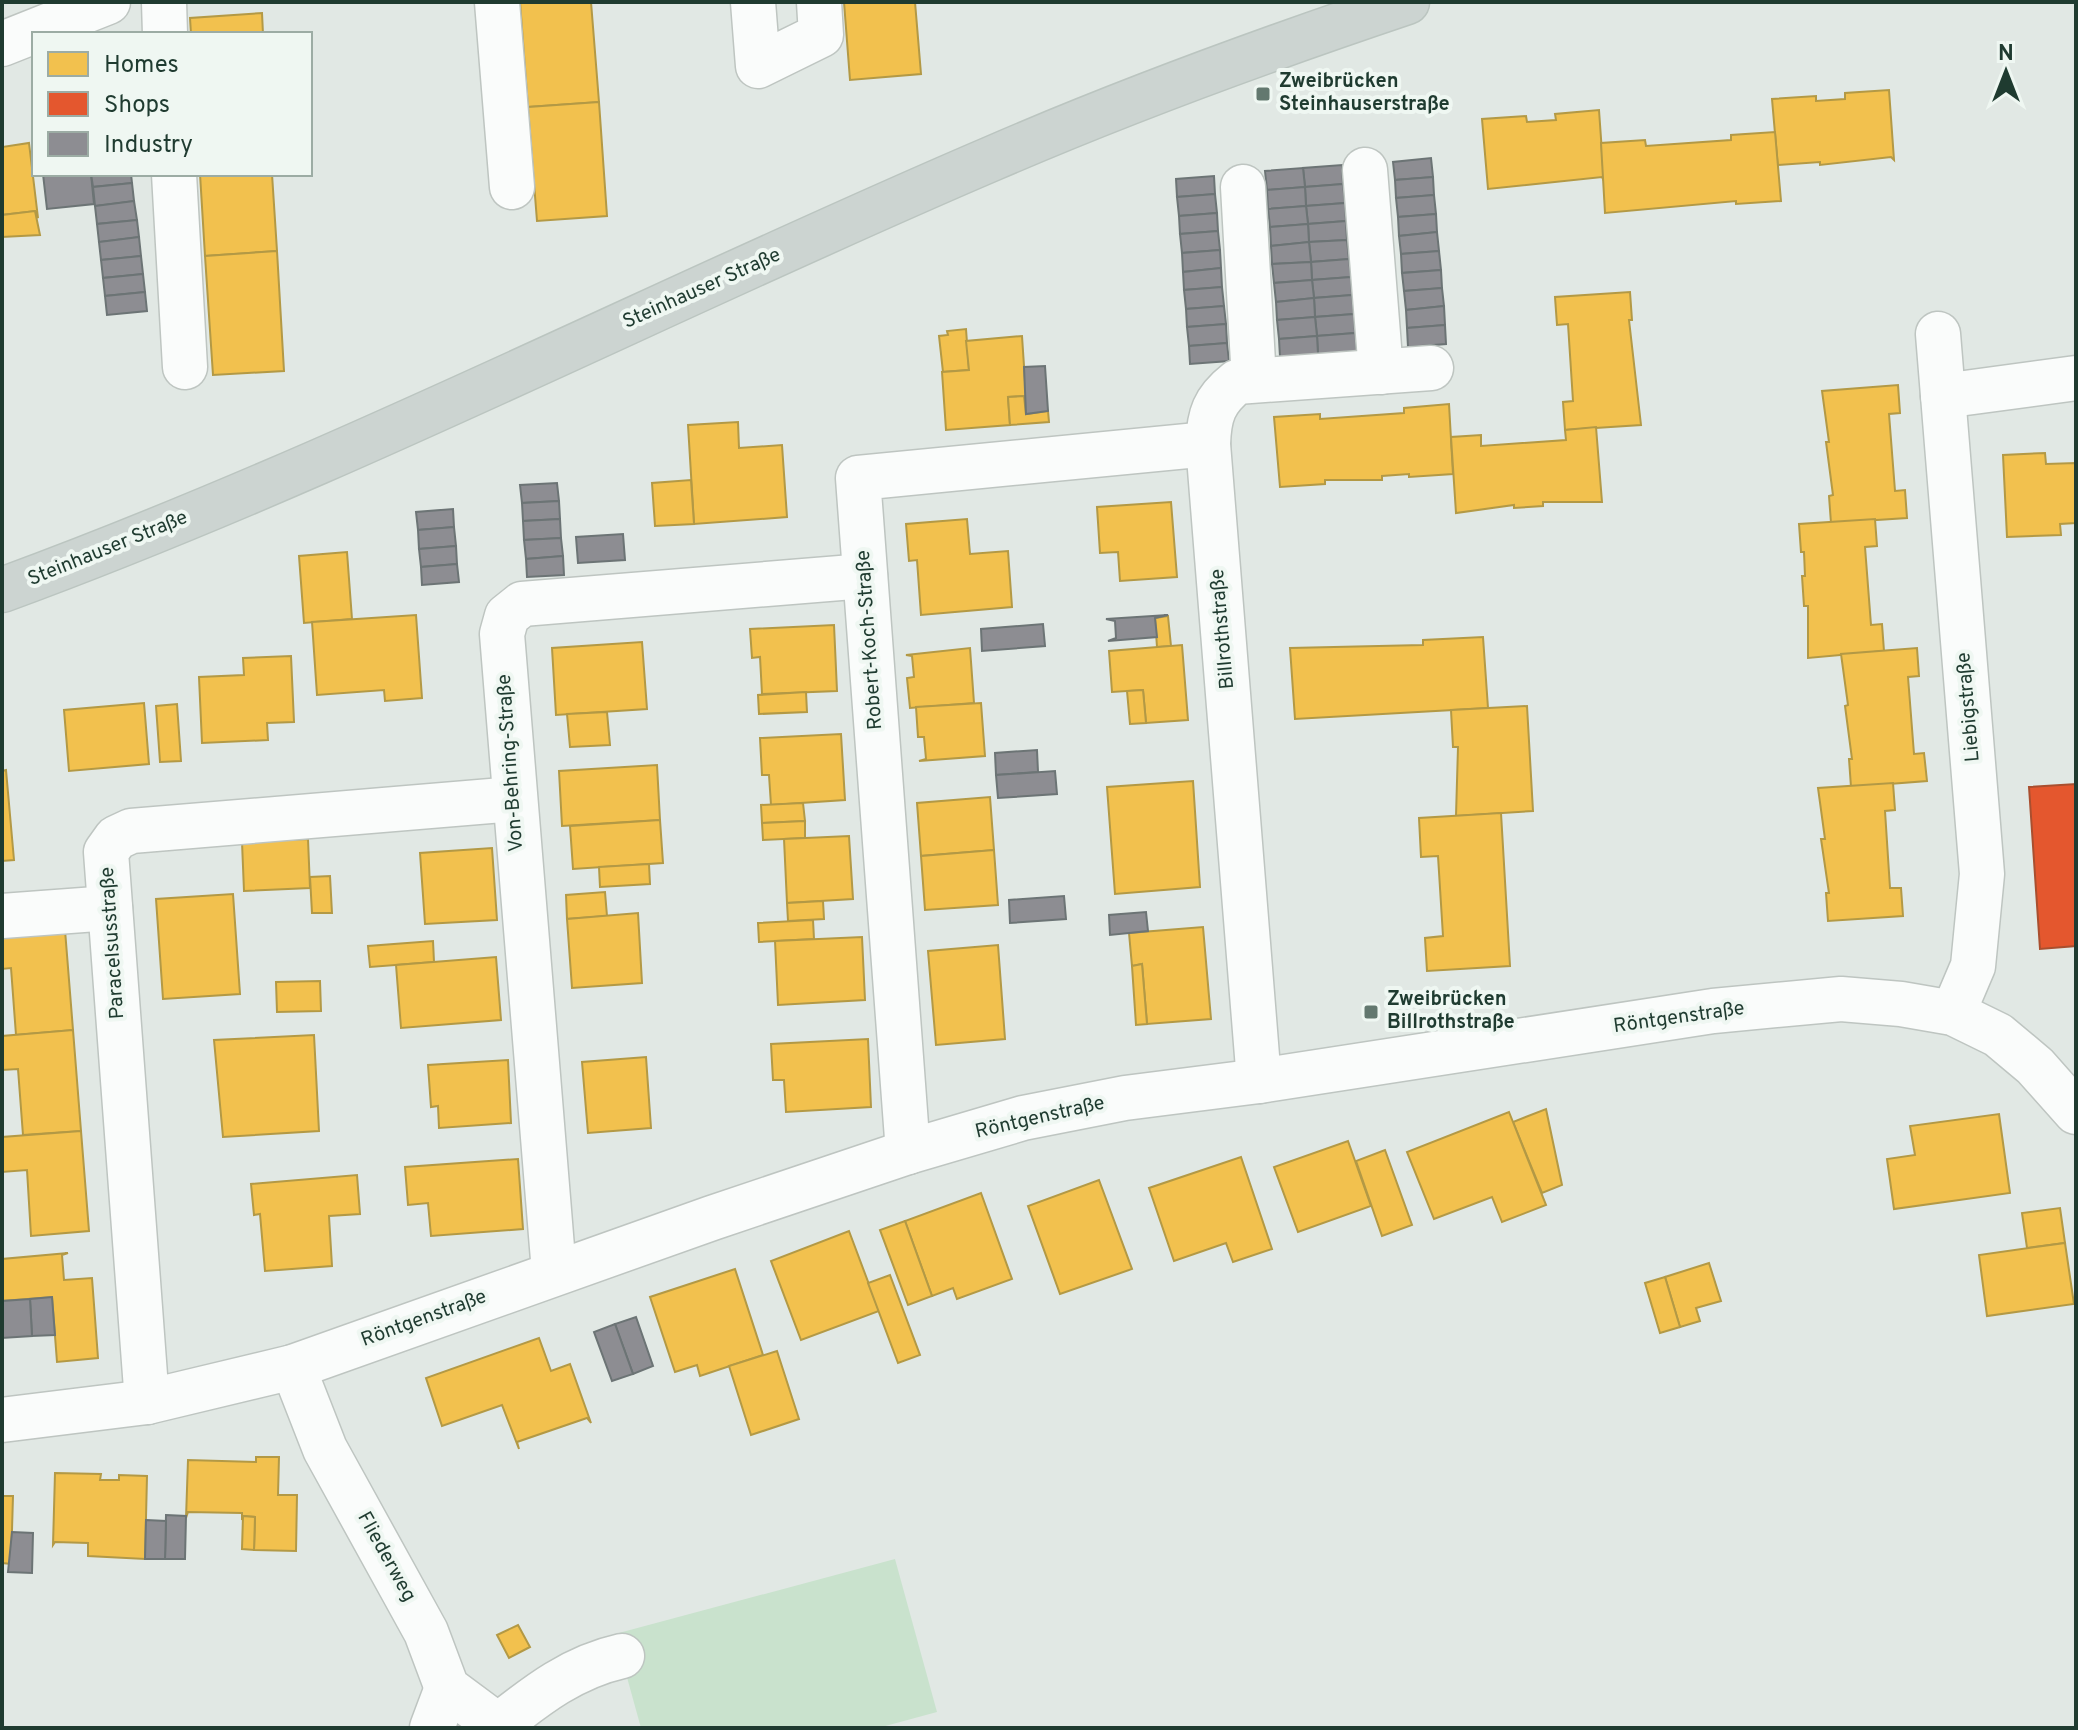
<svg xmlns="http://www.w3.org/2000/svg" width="2078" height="1730" font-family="Overpass,sans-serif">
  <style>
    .green { fill: #c9e2cd }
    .homes { fill: #f2c14e; stroke: #b39945; stroke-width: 2 }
    .shops { fill: #e4572e; stroke: #a94f2f; stroke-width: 2 }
    .industry { fill: #8d8d92; stroke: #6c7475; stroke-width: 2 }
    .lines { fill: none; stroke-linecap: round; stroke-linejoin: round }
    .minor-casing { stroke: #bec5c1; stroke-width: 47 }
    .major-casing { stroke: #bbc5c0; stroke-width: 47 }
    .minor { stroke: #fafcfb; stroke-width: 44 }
    .major { stroke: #ccd4d1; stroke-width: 44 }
    .poi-dot { fill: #63786f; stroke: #eff7f2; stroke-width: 3 }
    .labels { text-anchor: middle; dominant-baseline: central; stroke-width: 8; stroke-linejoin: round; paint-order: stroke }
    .poi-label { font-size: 20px; font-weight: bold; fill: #1f3b30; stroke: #eff7f2; text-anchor: start }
    .street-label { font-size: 20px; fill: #1f3b30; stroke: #eff7f2 }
  </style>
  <rect width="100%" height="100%" fill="#e1e8e4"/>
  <path class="green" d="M895 1559 937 1712 878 1728H641L615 1634Z"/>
  <g class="homes">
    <path d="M520 2H591L599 102 528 107Z"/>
    <path d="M844 2H915L921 74 850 80Z"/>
    <path d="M262 13 263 34H191L190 18Z"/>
    <path d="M1889 90 1894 160 1891 157 1820 165V162L1778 165V168L1772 99 1816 96V101L1845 99V93Z"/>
    <path d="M599 102 607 216 537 221 528 107Z"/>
    <path d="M1599 110 1604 181 1602 177 1488 189 1482 119 1526 116 1527 122 1556 120 1555 114Z"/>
    <path d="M1775 132 1781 201 1736 204V201L1605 213 1601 143 1645 140 1646 146 1731 140V135Z"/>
    <path d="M29 143 38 218 35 211 2 215V147Z"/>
    <path d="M200 174H272L277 251 205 256Z"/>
    <path d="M35 211 40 235 2 237V215Z"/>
    <path d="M277 251 284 371 213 375 205 256Z"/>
    <path d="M1630 292 1632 320H1629L1641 425 1565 430 1563 402 1573 401 1568 324 1557 325 1555 297Z"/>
    <path d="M966 329 969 370 943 372 939 336 948 335 947 331Z"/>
    <path d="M1022 336 1026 396 1008 397 1010 425 946 430 942 372 969 370 966 341Z"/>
    <path d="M1898 385 1900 413 1889 414 1895 491 1905 490 1907 518 1831 523 1829 496 1833 495 1826 442H1829L1822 391Z"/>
    <path d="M1024 396 1026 414 1048 411 1049 422 1010 425 1008 397Z"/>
    <path d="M1449 404 1453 474 1409 477V474L1382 476V480H1325V484L1280 487 1274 417 1320 414V419L1404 413V408Z"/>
    <path d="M738 422 739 448 782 445 787 517 694 524 688 425Z"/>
    <path d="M1596 427 1602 502H1543V506L1514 508V505L1456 513 1451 437 1481 435V446L1566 440 1565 430Z"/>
    <path d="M2045 453 2046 464 2076 463V523L2060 524 2061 535 2007 537 2003 455Z"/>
    <path d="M691 480 694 524 655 526 652 483Z"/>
    <path d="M1171 502 1177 577 1120 581 1118 552 1100 553 1097 507Z"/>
    <path d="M967 519 970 554 1008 551 1012 607 921 615 917 560 909 561 906 524Z"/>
    <path d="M1875 519 1877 546 1865 547 1871 625 1882 624 1884 651 1808 658V606H1804L1802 576H1805L1804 552H1801L1799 524Z"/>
    <path d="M347 552 352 619 304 623 299 556Z"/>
    <path d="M416 615 422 698 385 701 384 690 317 695 312 622Z"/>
    <path d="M1168 616 1171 646 1157 647 1155 618Z"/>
    <path d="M834 625 837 691 762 694 760 657 752 658 750 629Z"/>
    <path d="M1483 637 1488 708 1295 719 1290 648 1423 645V640Z"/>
    <path d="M642 642 647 709 556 715 552 648Z"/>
    <path d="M1182 645 1188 720 1146 723 1143 690 1112 692 1109 651Z"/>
    <path d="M970 648 974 703 910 708 907 678 914 677 912 656 906 655Z"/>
    <path d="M1917 648 1919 676 1908 677 1914 754 1924 753 1927 781 1851 787 1849 759H1852L1845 706 1848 705 1841 654Z"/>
    <path d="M291 656 294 722 267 723 268 740 202 743 199 677 244 675 243 658Z"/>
    <path d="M1143 690 1146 723 1130 724 1127 691Z"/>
    <path d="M806 692 807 712 759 714 758 695Z"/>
    <path d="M144 703 149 764 69 771 64 710Z"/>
    <path d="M981 703 985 756 919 761 926 759 924 737H918L916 707Z"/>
    <path d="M177 704 181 761 160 762 156 706Z"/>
    <path d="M1527 706 1533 811 1456 816 1458 747H1453L1451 710Z"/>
    <path d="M607 712 610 745 570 747 567 714Z"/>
    <path d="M841 734 845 800 771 805 769 775H762L760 738Z"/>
    <path d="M657 765 660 820 562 826 559 771Z"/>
    <path d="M6 770 14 860 2 861V771Z"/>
    <path d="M1193 781 1200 887 1115 894 1107 787Z"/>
    <path d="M1893 783 1895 810 1885 811 1890 888H1901L1903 916 1828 921 1826 893H1829L1821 839H1825L1818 788Z"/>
    <path d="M990 797 994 850 921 856 917 803Z"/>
    <path d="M803 803 805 821 762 823 761 805Z"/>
    <path d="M1501 813 1510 966 1427 971 1425 938 1443 936 1438 856 1421 857 1419 818Z"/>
    <path d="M660 820 663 863 573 869 570 826Z"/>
    <path d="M805 821V838L763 840 762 823Z"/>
    <path d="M849 836 853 899 787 903 784 839Z"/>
    <path d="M308 839 310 888 244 891 242 842Z"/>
    <path d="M492 848 497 920 425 924 420 853Z"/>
    <path d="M994 850 998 905 925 910 921 856Z"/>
    <path d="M649 864 650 884 600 887 599 867Z"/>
    <path d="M330 876 332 913H312L310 877Z"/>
    <path d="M605 892 607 916 567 919 566 895Z"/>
    <path d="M233 894 240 994 163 999 156 899Z"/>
    <path d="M823 901 824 919 788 921 787 903Z"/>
    <path d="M638 913 642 983 572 988 567 919Z"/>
    <path d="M813 920 814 939 759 942 758 923Z"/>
    <path d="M1203 927 1211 1019 1147 1024 1142 964 1132 966 1129 933Z"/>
    <path d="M65 930 73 1030 16 1035 11 968 2 969V934Z"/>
    <path d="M862 937 865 1000 778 1005 775 941Z"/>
    <path d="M433 941 434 962 370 967 368 946Z"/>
    <path d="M998 945 1005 1039 936 1045 928 951Z"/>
    <path d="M496 957 501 1020 401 1028 396 965Z"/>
    <path d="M1142 964 1147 1024 1136 1025 1132 966Z"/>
    <path d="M320 981 321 1011 277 1012 276 982Z"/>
    <path d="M73 1030 81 1131 23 1135 18 1069 2 1070V1036Z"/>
    <path d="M314 1035 319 1131 223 1137 214 1040Z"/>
    <path d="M868 1039 871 1107 786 1112 784 1080H773L771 1044Z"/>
    <path d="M646 1057 651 1128 588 1133 582 1062Z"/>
    <path d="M508 1060 511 1123 439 1128 438 1106 431 1107 428 1065Z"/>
    <path d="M1546 1109 1562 1185 1542 1193 1513 1122Z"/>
    <path d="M1509 1112 1546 1205 1502 1222 1492 1197 1434 1219 1407 1152Z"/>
    <path d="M1999 1114 2010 1193 1894 1209 1887 1159 1915 1155 1910 1126Z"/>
    <path d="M81 1131 89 1231 31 1236 27 1170 2 1172V1137Z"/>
    <path d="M1348 1141 1371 1206 1298 1232 1274 1167Z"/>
    <path d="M1385 1150 1412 1225 1382 1236 1356 1161Z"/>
    <path d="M1241 1157 1272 1249 1233 1262 1226 1243 1174 1261 1149 1188Z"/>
    <path d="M518 1159 523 1229 431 1236 428 1203 408 1205 405 1167Z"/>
    <path d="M357 1175 360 1214 329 1216 332 1266 265 1271 260 1214 254 1215 251 1184Z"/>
    <path d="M1099 1180 1132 1269 1060 1294 1028 1206Z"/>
    <path d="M981 1193 1012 1279 957 1299 953 1288 932 1296 905 1221Z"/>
    <path d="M2060 1208 2065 1243 2027 1248 2022 1213Z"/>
    <path d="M905 1221 932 1296 908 1305 880 1230Z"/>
    <path d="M849 1231 879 1311 801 1340 771 1261Z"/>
    <path d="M2065 1243 2074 1304 1987 1316 1979 1255Z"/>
    <path d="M68 1253 62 1255 64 1280 92 1278 98 1358 57 1362 52 1297 2 1301V1259Z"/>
    <path d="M1709 1263 1721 1301 1696 1308 1700 1321 1680 1327 1665 1277Z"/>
    <path d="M735 1269 763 1355 700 1376 697 1365 675 1372 650 1297Z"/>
    <path d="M890 1275 920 1355 898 1363 868 1283Z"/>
    <path d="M1665 1277 1680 1327 1660 1333 1645 1283Z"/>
    <path d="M539 1338 551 1371 570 1364 591 1423 587 1418 517 1442 519 1449 502 1405 442 1426 426 1378Z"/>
    <path d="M777 1351 799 1419 751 1435 729 1366Z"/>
    <path d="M256 1457H279L278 1495H297L296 1551 254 1550 255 1517 243 1516 242 1520V1513L188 1512 186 1518 188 1460 256 1462Z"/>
    <path d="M55 1473 101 1474 100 1480H119V1475L147 1476 145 1559 88 1556V1543L55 1542 53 1545Z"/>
    <path d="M2 1496H13L11 1564 2 1563Z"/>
    <path d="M243 1516 255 1517 254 1550 242 1549Z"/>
    <path d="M518 1625 530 1647 509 1658 497 1635Z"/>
  </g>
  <path class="shops" d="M2076 784V946L2040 949 2029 787Z"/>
  <g class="industry">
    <path d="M1431 158 1433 177 1395 180 1393 162Z"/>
    <path d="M1342 165 1343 184 1305 187 1303 168Z"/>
    <path d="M1303 168 1305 187 1267 190 1265 171Z"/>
    <path d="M43 174H91L94 204 47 209Z"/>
    <path d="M91 174H131L132 183 93 187Z"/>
    <path d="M1214 176 1215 194 1177 197 1176 179Z"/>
    <path d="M1433 177 1434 195 1396 198 1395 180Z"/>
    <path d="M132 183 134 201 95 206 93 187Z"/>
    <path d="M1343 184 1345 203 1306 206 1305 187Z"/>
    <path d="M1305 187 1306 206 1268 209 1267 190Z"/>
    <path d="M1215 194 1217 213 1179 216 1177 197Z"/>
    <path d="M1434 195 1436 214 1398 217 1396 198Z"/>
    <path d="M134 201 137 220 97 224 95 206Z"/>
    <path d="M1345 203 1346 221 1308 224 1306 206Z"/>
    <path d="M1306 206 1308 224 1270 227 1268 209Z"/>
    <path d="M1217 213 1218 231 1180 234 1179 216Z"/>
    <path d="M1436 214 1437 232 1399 236 1398 217Z"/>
    <path d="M137 220 139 237 99 242 97 224Z"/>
    <path d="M1346 221 1347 240 1309 242 1308 224Z"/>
    <path d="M1308 224 1309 242 1271 246 1270 227Z"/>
    <path d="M1218 231 1220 250 1182 253 1180 234Z"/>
    <path d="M1437 232 1439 251 1401 254 1399 236Z"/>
    <path d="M139 237 141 256 101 260 99 242Z"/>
    <path d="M1347 240 1349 259 1311 262 1309 242Z"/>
    <path d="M1309 242 1311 262 1272 264 1271 246Z"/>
    <path d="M1220 250 1221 268 1183 272 1182 253Z"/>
    <path d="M1439 251 1441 270 1402 273 1401 254Z"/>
    <path d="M141 256 143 274 103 278 101 260Z"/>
    <path d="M1349 259 1351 277 1312 280 1311 262Z"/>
    <path d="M1311 262 1312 280 1274 283 1272 264Z"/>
    <path d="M1221 268 1222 287 1184 290 1183 272Z"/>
    <path d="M1441 270 1442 288 1404 291 1402 273Z"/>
    <path d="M143 274 145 292 105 296 103 278Z"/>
    <path d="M1351 277 1352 295 1314 298 1312 280Z"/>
    <path d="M1312 280 1314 298 1276 302 1274 283Z"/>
    <path d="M1222 287 1224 306 1186 309 1184 290Z"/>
    <path d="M1442 288 1444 306 1406 310 1404 291Z"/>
    <path d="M145 292 147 311 107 315 105 296Z"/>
    <path d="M1352 295 1354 314 1315 317 1314 298Z"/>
    <path d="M1314 298 1315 317 1277 320 1276 302Z"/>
    <path d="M1224 306 1226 324 1187 327 1186 309Z"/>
    <path d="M1444 306 1445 325 1407 328 1406 310Z"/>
    <path d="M1354 314 1355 333 1317 336 1315 317Z"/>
    <path d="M1315 317 1317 336 1279 339 1277 320Z"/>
    <path d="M1226 324 1227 343 1189 346 1187 327Z"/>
    <path d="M1445 325 1446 344 1408 347 1407 328Z"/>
    <path d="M1355 333 1357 351 1318 354 1317 336Z"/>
    <path d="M1317 336 1318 354 1280 357 1279 339Z"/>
    <path d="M1227 343 1229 361 1190 364 1189 346Z"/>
    <path d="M1045 366 1048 411 1026 414 1024 367Z"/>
    <path d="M557 483 559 501 522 503 520 485Z"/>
    <path d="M559 501 560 519 523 521 522 503Z"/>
    <path d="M453 509 454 527 418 530 416 512Z"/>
    <path d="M560 519 561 538 524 540 523 521Z"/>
    <path d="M454 527 456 546 419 549 418 530Z"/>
    <path d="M623 534 625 560 578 563 576 537Z"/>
    <path d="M561 538 563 556 526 559 524 540Z"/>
    <path d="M456 546 457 564 421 567 419 549Z"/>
    <path d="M563 556 564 575 527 577 526 559Z"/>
    <path d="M457 564 459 582 422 585 421 567Z"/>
    <path d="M1168 615 1155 618 1157 637 1108 641 1116 638 1115 621 1106 619Z"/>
    <path d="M1043 624 1045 646 982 651 981 629Z"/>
    <path d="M1037 750 1038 772 996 775 995 753Z"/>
    <path d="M1055 771 1057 794 998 798 996 775Z"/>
    <path d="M1064 896 1066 919 1010 923 1009 900Z"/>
    <path d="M1146 912 1148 931 1110 935 1109 915Z"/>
    <path d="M52 1297 55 1335 32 1336 30 1299Z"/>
    <path d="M30 1299 32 1336 2 1338V1301Z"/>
    <path d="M636 1317 653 1366 633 1374 615 1324Z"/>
    <path d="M615 1324 633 1374 612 1381 594 1332Z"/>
    <path d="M166 1515 186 1516 185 1559H165Z"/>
    <path d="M146 1520 166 1521 165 1559H145Z"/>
    <path d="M12 1532 33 1533 32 1573 8 1572Z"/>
  </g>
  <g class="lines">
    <defs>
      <g id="minor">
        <path d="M164 2 165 34"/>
        <path d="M497 2 512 187"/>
        <path d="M753 2 758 66 821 35 819 2"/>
        <path d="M2 44 108 2"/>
        <path d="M1365 170 1381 372"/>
        <path d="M174 174 185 367"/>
        <path d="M1243 187 1254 380"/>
        <path d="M1938 334 1982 874 1973 966 1953 1013"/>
        <path d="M1943 396 2076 378"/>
        <path d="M2 916 110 908"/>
        <path d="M1259 1081 1208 444C1209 415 1214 400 1237 382L1431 368"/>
        <path d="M908 1152 858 478 1208 444"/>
        <path d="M554 1272 502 634 507 616 522 604 865 576"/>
        <path d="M293 1367 325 1449 426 1632 447 1688 501 1728"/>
        <path d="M147 1402 106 852 116 838 131 831 514 799"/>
        <path d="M2 1420 147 1402 293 1367 712 1218 908 1152 1023 1118 1125 1098 1259 1081 1713 1011 1841 999 1901 1004 1953 1013 1998 1035 2035 1066 2076 1112"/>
        <path d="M499 1725C538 1694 573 1667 622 1656"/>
        <path d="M432 1728 447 1688"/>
      </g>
      <path id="major" d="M2 590C340 466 661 300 991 159 1127 100 1267 49 1407 2"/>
    </defs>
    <use href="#minor" class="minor-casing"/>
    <use href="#major" class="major-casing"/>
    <use href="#minor" class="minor"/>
    <use href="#major" class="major"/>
  </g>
  <g class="poi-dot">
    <rect x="1255" y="86" width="16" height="16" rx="4"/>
    <rect x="1363" y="1004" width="16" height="16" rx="4"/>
  </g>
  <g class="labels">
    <g class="poi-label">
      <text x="1279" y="82">Zweibrücken<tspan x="1279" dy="23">Steinhauserstraße</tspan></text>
      <text x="1387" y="1000">Zweibrücken<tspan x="1387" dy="23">Billrothstraße</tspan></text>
    </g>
    <g class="street-label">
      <text transform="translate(702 289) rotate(-24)">Steinhauser Straße</text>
      <text transform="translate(108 549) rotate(-22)">Steinhauser Straße</text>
      <text transform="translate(1223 629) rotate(-95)">Billrothstraße</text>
      <text transform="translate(870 640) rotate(-94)">Robert-Koch-Straße</text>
      <text transform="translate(1969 707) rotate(-95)">Liebigstraße</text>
      <text transform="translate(511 763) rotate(-94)">Von-Behring-Straße</text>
      <text transform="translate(113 943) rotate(-94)">Paracelsusstraße</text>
      <text transform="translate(1679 1018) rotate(-8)">Röntgenstraße</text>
      <text transform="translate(1040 1118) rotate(-13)">Röntgenstraße</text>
      <text transform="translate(424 1319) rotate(-20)">Röntgenstraße</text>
      <text transform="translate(386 1557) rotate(61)">Fliederweg</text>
    </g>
  </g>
  <rect width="2078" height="1730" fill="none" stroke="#1f3b30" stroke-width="8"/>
  <rect x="32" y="32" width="280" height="144" fill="#eff7f2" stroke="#9caca4" stroke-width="2"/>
  <rect x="48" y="52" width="40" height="24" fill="#f2c14e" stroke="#9caca4" stroke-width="2"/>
  <text x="104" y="72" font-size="24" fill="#1f3b30">Homes</text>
  <rect x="48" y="92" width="40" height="24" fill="#e4572e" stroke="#9caca4" stroke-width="2"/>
  <text x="104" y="112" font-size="24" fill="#1f3b30">Shops</text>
  <rect x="48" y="132" width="40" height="24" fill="#8d8d92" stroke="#9caca4" stroke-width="2"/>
  <text x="104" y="152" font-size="24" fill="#1f3b30">Industry</text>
  <g transform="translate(2006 72)" stroke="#eff7f2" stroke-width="6" paint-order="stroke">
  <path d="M0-6L14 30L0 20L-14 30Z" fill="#1f3b30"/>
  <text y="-12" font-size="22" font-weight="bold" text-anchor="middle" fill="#1f3b30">N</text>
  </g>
</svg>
